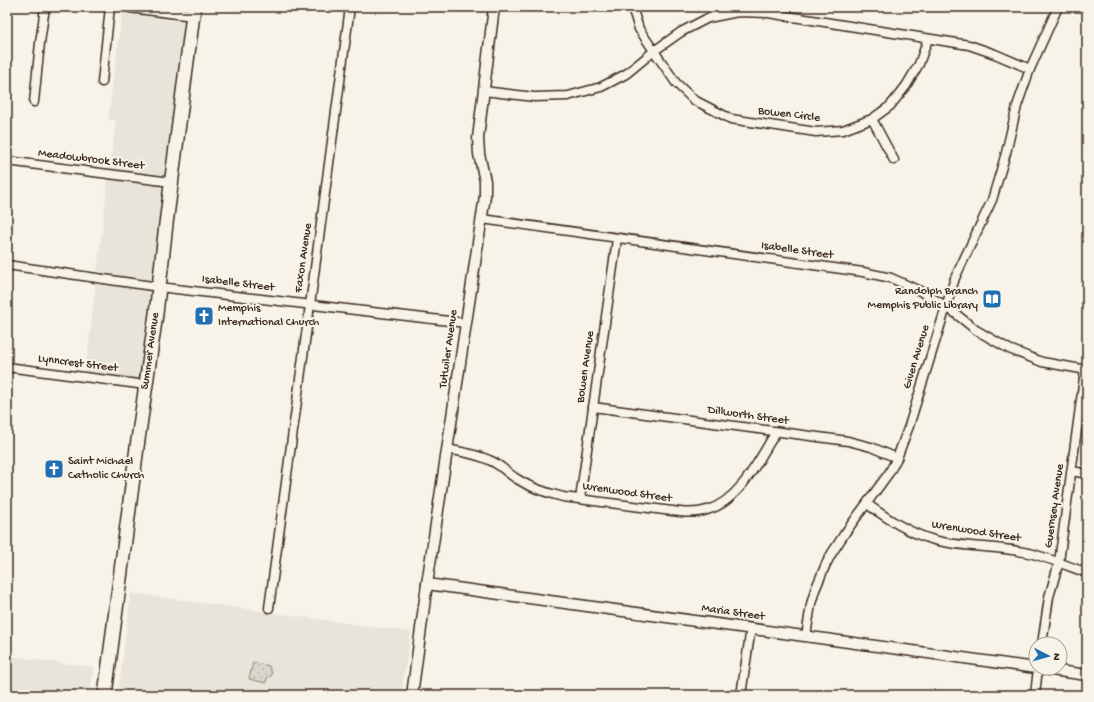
<svg xmlns="http://www.w3.org/2000/svg" width="1094" height="702" font-family="'Gochi Hand',sans-serif">
  <style>
    .built { fill: #e9e4d9 }
    .grass { fill: url(#grass-dots); stroke: #8b8074 }
    .lines { fill: none; stroke-linecap: round; stroke-linejoin: round }
    .minor-casing { stroke: #3b2a1e; stroke-width: 11 }
    .tertiary-casing { stroke: #3b2a1e; stroke-width: 13 }
    .primary-casing { stroke: #3b2a1e; stroke-width: 16 }
    .minor { stroke: #f7f3e8; stroke-width: 8 }
    .tertiary { stroke: #f7f3e8; stroke-width: 10 }
    .primary { stroke: #f7f3e8; stroke-width: 13 }
    .labels { text-anchor: middle; dominant-baseline: central; stroke-width: 4; stroke-linejoin: round; paint-order: stroke }
    .street-label { font-size: 12px; fill: #3b2a1e; stroke: #f7f3e8 }
    .poi-label { font-size: 12px; fill: #3b2a1e; stroke: #f7f3e8; text-anchor: start }
  </style>
  <defs>
    <pattern id="grass-dots" width="8" height="8" patternUnits="userSpaceOnUse"><rect width="8" height="8" fill="#dbd6cb"/><path d="M2 2h.1M6 6h.1" fill="none" stroke="#bdb8ae" stroke-width="1.8" stroke-linecap="round"/></pattern>
  </defs>
  <rect width="100%" height="100%" fill="#f7f3e8"/>
  <filter id="ink" filterUnits="userSpaceOnUse"><feTurbulence type="fractalNoise" baseFrequency=".025" numOctaves="2"/><feDisplacementMap in="SourceGraphic" scale="8" xChannelSelector="R" yChannelSelector="G"/><feConvolveMatrix kernelMatrix="1 2 1 2 8 2 1 2 1" color-interpolation-filters="sRGB"/></filter>
  <g filter="url(#ink)">
    <g class="built">
      <path d="M123 7H130L193 15 146 385 85 377 108 178 116 121 108 119Z"/>
      <path d="M131 593 411 632 401 695H118Z"/>
      <path d="M7 656 94 667 90 695H7Z"/>
    </g>
    <path class="grass" d="M253 662 269 666 272 674 271 676 267 678 266 683 249 679Z"/>
    <g class="lines">
      <defs>
        <g id="minor">
          <path d="M632 7 639 29 654 51 676 83 694 100 731 119 816 132 843 130 872 119 890 106 906 86 919 64 928 39"/>
          <path d="M102 82 110 7"/>
          <path d="M484 91 534 97 568 96 601 87 626 74 654 51 681 32 708 18 738 12 768 13 969 45 995 54 1030 69"/>
          <path d="M34 102 40 43 45 7"/>
          <path d="M872 119 894 160"/>
          <path d="M7 161 171 182"/>
          <path d="M482 219 863 272 891 278 920 291 946 306 976 330 1009 349 1042 362 1087 370"/>
          <path d="M7 265 159 287 466 323"/>
          <path d="M7 367 146 385"/>
          <path d="M593 407 848 441 871 447 897 458"/>
          <path d="M447 449C462 452 476 454 489 460 500 464 507 473 517 479 531 488 547 493 563 497L680 512C689 513 698 513 707 510 740 501 759 459 776 432"/>
          <path d="M1072 471 1087 474"/>
          <path d="M580 499 617 239"/>
          <path d="M867 504C888 519 909 533 934 540 965 548 998 546 1029 553 1049 558 1068 566 1087 573"/>
          <path d="M269 608 310 305 350 7"/>
          <path d="M806 636 811 604 815 590 826 564 832 553 845 533 889 473 897 458 909 426 955 278 992 200 1006 153 1017 106 1030 69 1058 7"/>
          <path d="M1042 644 1049 597 1059 562 1085 370"/>
          <path d="M741 695 751 628"/>
          <path d="M1035 695 1038 668"/>
        </g>
        <g id="tertiary">
          <path d="M130 7 193 15"/>
          <path d="M427 584 1036 668"/>
          <path d="M1037 668 1087 675"/>
          <path d="M412 695 427 584 485 196V181L479 154 478 138 494 7"/>
        </g>
        <g id="primary">
          <path id="s1" d="M105 695 137 447 156 314 166 224 194 7"/>
        </g>
      </defs>
      <use href="#minor" class="minor-casing"/>
      <use href="#tertiary" class="tertiary-casing"/>
      <use href="#primary" class="primary-casing"/>
      <use href="#minor" class="minor"/>
      <use href="#tertiary" class="tertiary"/>
      <use href="#primary" class="primary"/>
    </g>
  </g>
  <defs>
    <symbol id="library-square" viewBox="-11 -11 22 22"><rect x="-9" y="-9" width="18" height="18" rx="4" fill="#1f6fb2" stroke="#f7f3e8"/><path d="M-6-4Q-3-5.5-.7-3.5V5Q-3 3-6 4ZM6-4Q3-5.5 .7-3.5V5Q3 3 6 4Z" fill="#fff"/></symbol>
    <symbol id="church-square" viewBox="-11 -11 22 22"><rect x="-9" y="-9" width="18" height="18" rx="4" fill="#1f6fb2" stroke="#f7f3e8"/><path d="M-1.2-6h2.4v3.5h3.3v2.4h-3.3V6h-2.4V-.1h-3.3v-2.4h3.3Z" fill="#fff"/></symbol>
  </defs>
  <g fill-rule="evenodd">
    <use href="#library-square" x="981" y="288" width="22" height="22"/>
    <use href="#church-square" x="193" y="305" width="22" height="22"/>
    <use href="#church-square" x="43" y="458" width="22" height="22"/>
  </g>
  <g class="labels">
    <g class="street-label">
      <text transform="translate(789 115) rotate(7)">Bowen Circle</text>
      <text transform="translate(91 160) rotate(7)">Meadowbrook Street</text>
      <text transform="translate(797 251) rotate(8)">Isabelle Street</text>
      <text transform="translate(304 258) rotate(-82)">Faxon Avenue</text>
      <text transform="translate(238 284) rotate(7)">Isabelle Street</text>
      <text transform="translate(449 349) rotate(-82)">Tutwiler Avenue</text>
      <text stroke="none"><textPath href="#s1" startOffset="347">Summer Avenue</textPath></text>
      <text transform="translate(917 357) rotate(-73)">Given Avenue</text>
      <text transform="translate(78 364) rotate(7)">Lynncrest Street</text>
      <text transform="translate(586 367) rotate(-82)">Bowen Avenue</text>
      <text transform="translate(748 416) rotate(8)">Dillworth Street</text>
      <text transform="translate(627 493) rotate(8)">Wrenwood Street</text>
      <text transform="translate(1055 506) rotate(-82)">Guernsey Avenue</text>
      <text transform="translate(976 532) rotate(9)">Wrenwood Street</text>
      <text transform="translate(733 613) rotate(8)">Maria Street</text>
    </g>
    <g class="poi-label">
      <text x="978" y="292" text-anchor="end">Randolph Branch<tspan x="978" dy="14">Memphis Public Library</tspan></text>
      <text x="218" y="309">Memphis<tspan x="218" dy="14">International Church</tspan></text>
      <text x="68" y="462">Saint Michael<tspan x="68" dy="14">Catholic Church</tspan></text>
    </g>
  </g>
  <rect width="1094" height="702" fill="none" stroke="#f7f3e8" stroke-width="24"/>
  <rect x="12" y="12" width="1070" height="678" fill="none" stroke="#3b2a1e" stroke-width="1.5" filter="url(#ink)"/>
  <g transform="translate(1048 656) rotate(96)"><circle r="19" fill="#f7f3e8" stroke="#aca397"/>
  <path d="M0-3L7 15L0 10L-7 15Z" fill="#1f6fb2"/>
  <text y="-6" font-size="11" font-weight="bold" text-anchor="middle" fill="#3b2a1e">N</text>
  </g>
</svg>
